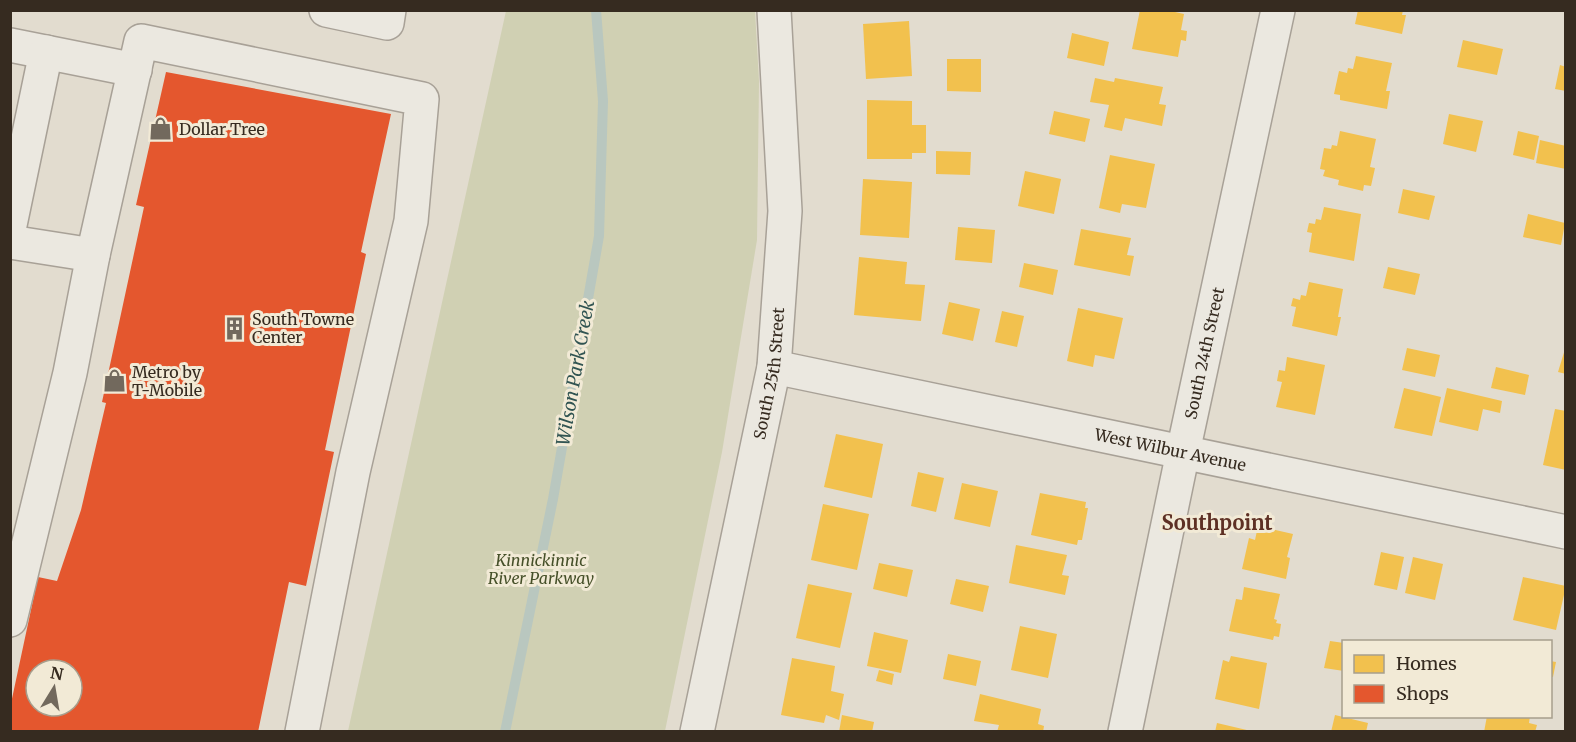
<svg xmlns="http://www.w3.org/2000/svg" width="1576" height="742" font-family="Merriweather,serif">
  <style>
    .green { fill: #d0d0b3 }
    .homes { fill: #f2c14e }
    .shops { fill: #e4572e; fill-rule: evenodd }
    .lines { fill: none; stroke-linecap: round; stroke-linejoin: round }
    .stream { stroke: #b9c7bf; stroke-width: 10 }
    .minor-casing { stroke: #a8a197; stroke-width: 36 }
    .minor { stroke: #ebe8e0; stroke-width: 33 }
    .labels { text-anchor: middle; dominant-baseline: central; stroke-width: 6; stroke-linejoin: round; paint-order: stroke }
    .poi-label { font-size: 16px; fill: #362b20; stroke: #f2ead6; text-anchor: start }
    .street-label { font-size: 16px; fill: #362b20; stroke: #f2ead6 }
    .park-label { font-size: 16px; font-style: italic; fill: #465029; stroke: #f2ead6 }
    .water-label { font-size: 18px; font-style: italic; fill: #315452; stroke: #f2ead6 }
    .quarter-label { font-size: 20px; font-weight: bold; fill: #5e3024; stroke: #f2ead6 }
  </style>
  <rect width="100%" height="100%" fill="#e2dccf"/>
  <path class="green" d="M506 11H755L759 81 757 240 722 452 665 731H348Z"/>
  <g class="homes">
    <path d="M1140 10H1166L1184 14 1181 30 1187 31 1186 41 1181 40 1178 57 1132 49Z"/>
    <path d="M1358 10H1403L1402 15H1406L1402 34 1355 24Z"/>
    <path d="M909 21 912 76 866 79 863 24Z"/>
    <path d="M1072 33 1109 42 1104 66 1067 58Z"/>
    <path d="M1463 40 1503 49 1497 75 1457 67Z"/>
    <path d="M1356 56 1392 63 1386 91H1390L1387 109 1340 100V95L1334 94 1339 71 1347 73 1348 68 1353 69Z"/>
    <path d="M947 59H981V92L947 91Z"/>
    <path d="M1560 65 1566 67V91L1555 89Z"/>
    <path d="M1095 78 1114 82 1115 78 1163 87 1159 104 1166 105 1162 126 1125 118 1122 131 1104 127 1109 105 1090 102Z"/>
    <path d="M867 100 912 101V125H926V153H912V159H867Z"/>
    <path d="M1054 111 1090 119 1085 142 1049 134Z"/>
    <path d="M1449 114 1483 121 1476 152 1443 144Z"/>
    <path d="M1340 131 1376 139 1370 167 1375 168 1371 186 1364 185 1363 191 1338 185 1339 180 1323 176 1325 170 1320 169 1324 148 1331 149 1332 145 1337 146Z"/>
    <path d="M1518 131 1539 136 1534 160 1513 155Z"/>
    <path d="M1540 140 1566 146V169L1536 163Z"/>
    <path d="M936 151 971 152 970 175 936 174Z"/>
    <path d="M1110 155 1155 164 1146 208 1122 204 1120 213 1099 208Z"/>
    <path d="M1025 171 1061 179 1054 214 1018 206Z"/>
    <path d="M863 179 912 182 909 238 860 235Z"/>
    <path d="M1403 189 1435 196 1429 220 1398 213Z"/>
    <path d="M1324 207 1361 214 1354 261 1309 252 1312 233 1307 232 1309 223 1315 224 1316 219 1321 220Z"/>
    <path d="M1528 214 1565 223 1561 245 1523 237Z"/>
    <path d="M958 227 995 230 992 263 955 260Z"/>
    <path d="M1081 229 1131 238 1127 255 1134 256 1130 276 1074 265Z"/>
    <path d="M859 257 907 262 905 284 925 285 921 321 854 315Z"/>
    <path d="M1024 263 1058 270 1053 295 1019 287Z"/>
    <path d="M1388 267 1420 274 1415 295 1383 288Z"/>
    <path d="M1309 282 1343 289 1338 317H1341L1337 336 1292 326 1296 307 1291 306 1293 298 1300 300 1301 295 1306 296Z"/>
    <path d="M949 302 980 309 973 341 942 334Z"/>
    <path d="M1078 308 1123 318 1114 359 1095 355 1093 367 1067 361Z"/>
    <path d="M1002 311 1024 316 1017 347 995 342Z"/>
    <path d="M1407 348 1440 355 1435 377 1402 370Z"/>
    <path d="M1565 349H1566V374L1558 372Z"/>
    <path d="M1287 357 1325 365 1315 415 1276 407 1282 382 1277 381 1279 370 1285 371Z"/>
    <path d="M1496 367 1529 375 1525 395 1491 388Z"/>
    <path d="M1404 388 1441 397 1432 436 1394 428Z"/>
    <path d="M1447 388 1502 401 1500 413 1483 409 1478 431 1439 422Z"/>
    <path d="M1555 409 1566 411V470L1543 465Z"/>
    <path d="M836 434 883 444 872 498 824 487Z"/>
    <path d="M918 472 944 478 936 512 911 506Z"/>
    <path d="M962 483 998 491 990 527 954 519Z"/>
    <path d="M1040 493 1086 502 1085 508H1088L1082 540H1078L1077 545 1031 535Z"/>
    <path d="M823 504 869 514 857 570 811 560Z"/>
    <path d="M1258 526 1293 534 1287 557 1290 558 1286 579 1242 569 1249 538 1255 540Z"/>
    <path d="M1016 545 1067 555 1062 575 1069 576 1065 595 1009 583Z"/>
    <path d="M1381 552 1404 557 1397 590 1374 585Z"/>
    <path d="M1413 557 1443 564 1435 600 1405 593Z"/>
    <path d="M879 563 913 570 907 597 873 589Z"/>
    <path d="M1523 577 1566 586 1556 630 1513 620Z"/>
    <path d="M956 579 989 586 983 612 950 604Z"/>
    <path d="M808 584 852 593 840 648 796 638Z"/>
    <path d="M1244 587 1280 594 1274 619 1277 620 1276 623 1281 624 1279 637 1274 636 1273 640 1229 631 1236 599 1242 600Z"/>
    <path d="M1020 626 1057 634 1048 678 1011 670Z"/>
    <path d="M874 632 908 640 901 673 867 666Z"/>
    <path d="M1330 641 1344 643V671L1324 668Z"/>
    <path d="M948 654 981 661 976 686 943 679Z"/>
    <path d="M1231 656 1267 663 1259 709 1215 699 1223 660 1229 662Z"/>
    <path d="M792 658 835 666 831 691 844 694 839 720 826 715 824 723 781 715Z"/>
    <path d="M1550 661 1556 662 1553 677 1550 676Z"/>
    <path d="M879 670 894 674 892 685 876 681Z"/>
    <path d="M980 694 1041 709 1038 724 1044 726 1043 732H997L999 725 974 721Z"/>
    <path d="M842 715 874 722 872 732H839Z"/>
    <path d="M1335 715 1368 723 1366 732H1331Z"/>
    <path d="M1487 716H1530L1529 723 1537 725 1535 732H1484Z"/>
    <path d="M1217 723 1251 731V732H1215Z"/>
  </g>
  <path class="shops" d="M166 72 391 114 361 252 366 254 325 450 334 452 306 586 289 582 258 732H10V708L38 577 57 581 81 510 106 403 102 402 144 207 136 205ZM36 670H72V706H36Z"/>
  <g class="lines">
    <path class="stream" d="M505 732 553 499 599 236 603 101 596 10"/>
    <defs>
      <g id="minor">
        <path d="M326 10 387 23 389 10"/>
        <path d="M10 45 135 70"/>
        <path d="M10 225 46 52"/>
        <path d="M10 242 93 255"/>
        <path id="s1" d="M774 367 1566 532"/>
        <path d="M10 620 70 373 93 255 141 41 422 99 411 221 353 472 302 732"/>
        <path id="s2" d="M697 732 774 367 785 211 774 10"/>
        <path id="s3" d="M1125 732 1183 452 1278 10"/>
      </g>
    </defs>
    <use href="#minor" class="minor-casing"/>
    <use href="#minor" class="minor"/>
  </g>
  <defs>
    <symbol id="shop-bare" viewBox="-9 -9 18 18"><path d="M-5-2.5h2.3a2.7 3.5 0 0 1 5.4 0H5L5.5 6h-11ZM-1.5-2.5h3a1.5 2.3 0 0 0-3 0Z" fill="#72695d" stroke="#f2ead6" stroke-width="2.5" paint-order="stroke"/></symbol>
    <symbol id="building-bare" viewBox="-9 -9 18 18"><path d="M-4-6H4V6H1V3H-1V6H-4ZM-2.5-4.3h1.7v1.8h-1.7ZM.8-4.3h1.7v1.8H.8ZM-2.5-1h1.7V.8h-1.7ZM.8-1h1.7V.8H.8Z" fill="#72695d" stroke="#f2ead6" stroke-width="2.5" paint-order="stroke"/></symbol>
  </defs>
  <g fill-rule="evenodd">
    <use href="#shop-bare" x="144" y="112" width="33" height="33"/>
    <use href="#building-bare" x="218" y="312" width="33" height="33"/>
    <use href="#shop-bare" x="98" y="364" width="33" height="33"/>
  </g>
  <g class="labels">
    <g class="poi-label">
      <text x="179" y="129">Dollar Tree</text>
      <text x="252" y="319">South Towne<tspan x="252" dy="18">Center</tspan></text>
      <text x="132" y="372">Metro by<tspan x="132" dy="18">T-Mobile</tspan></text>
    </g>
    <g class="street-label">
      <text stroke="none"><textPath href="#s3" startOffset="387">South 24th Street</textPath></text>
      <text stroke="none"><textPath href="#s2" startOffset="366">South 25th Street</textPath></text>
      <text stroke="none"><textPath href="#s1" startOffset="405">West Wilbur Avenue</textPath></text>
    </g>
    <g class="park-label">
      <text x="541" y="560">Kinnickinnic<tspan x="541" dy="18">River Parkway</tspan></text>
    </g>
    <g class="water-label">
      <text transform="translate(575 373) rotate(-80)">Wilson Park Creek</text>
    </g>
    <g class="quarter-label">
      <text x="1217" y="522">Southpoint</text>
    </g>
  </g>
  <rect width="1576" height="742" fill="none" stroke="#362b20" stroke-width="24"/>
  <rect x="1342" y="640" width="210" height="78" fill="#f2ead6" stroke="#a79e8d" stroke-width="1.5"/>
  <rect x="1354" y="655" width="30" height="18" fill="#f2c14e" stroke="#a79e8d" stroke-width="1.5"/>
  <text x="1396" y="670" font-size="18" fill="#362b20">Homes</text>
  <rect x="1354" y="685" width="30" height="18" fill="#e4572e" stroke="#a79e8d" stroke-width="1.5"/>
  <text x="1396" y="700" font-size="18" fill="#362b20">Shops</text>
  <g transform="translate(54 688) rotate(11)"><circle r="28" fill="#f2ead6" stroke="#a79e8d" stroke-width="1.5"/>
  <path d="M0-4.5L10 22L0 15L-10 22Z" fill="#72695d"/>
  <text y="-9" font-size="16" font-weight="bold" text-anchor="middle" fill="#362b20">N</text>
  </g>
</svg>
